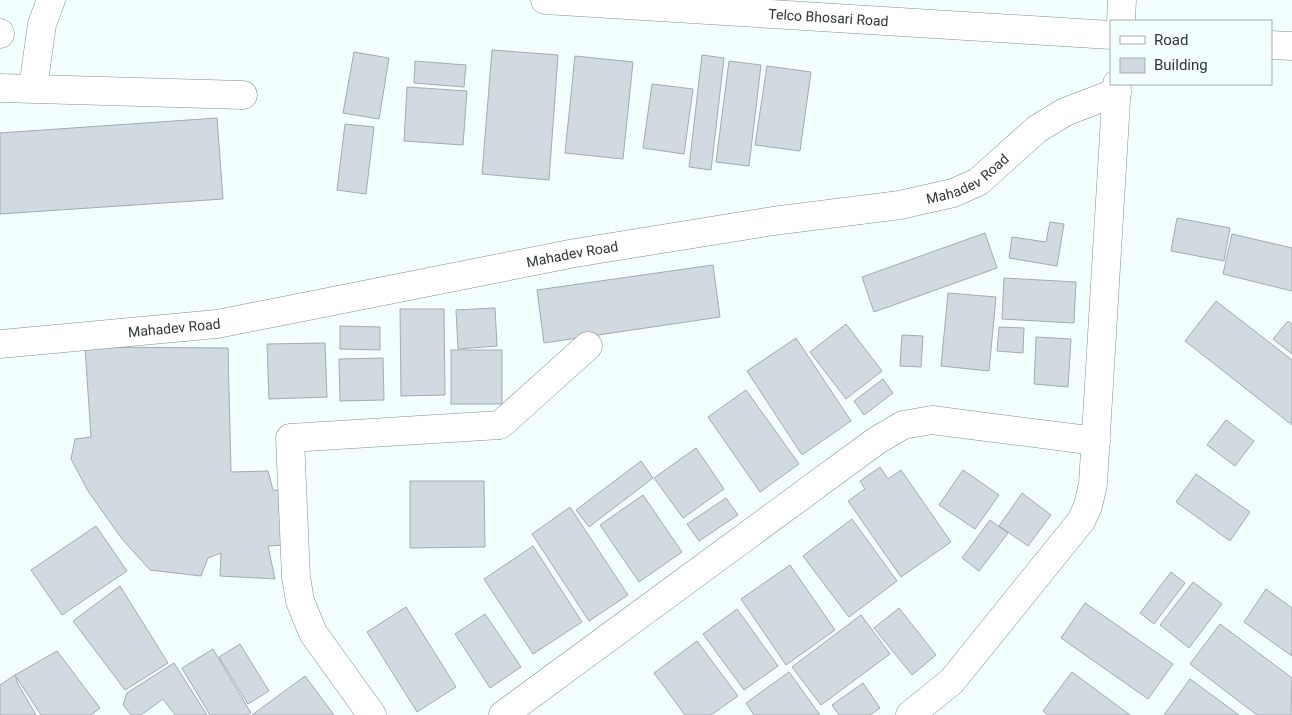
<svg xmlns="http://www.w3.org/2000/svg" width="1292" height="715" font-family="Roboto,sans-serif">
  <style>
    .building { fill: #d0dae0; stroke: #a1abb0 }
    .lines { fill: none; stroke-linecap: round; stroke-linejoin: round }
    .minor-casing { stroke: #828e8f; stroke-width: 29 }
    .minor { stroke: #fff; stroke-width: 28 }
    .labels { text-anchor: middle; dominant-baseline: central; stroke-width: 5; stroke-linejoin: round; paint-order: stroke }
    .street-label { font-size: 14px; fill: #303535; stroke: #f3fefe }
  </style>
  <rect width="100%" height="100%" fill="#f3fefe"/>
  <g class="building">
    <path d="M492 50 558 55 549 180 482 174Z"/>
    <path d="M354 52 389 58 379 119 343 113Z"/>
    <path d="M702 55 724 58 711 170 689 167Z"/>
    <path d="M575 56 633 62 623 159 565 153Z"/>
    <path d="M415 61 466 65 464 87 414 83Z"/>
    <path d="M729 61 761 65 749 166 716 162Z"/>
    <path d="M767 66 811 72 800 151 755 145Z"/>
    <path d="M652 84 693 89 684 154 643 148Z"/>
    <path d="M407 87 467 91 463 145 404 141Z"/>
    <path d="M217 118 223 199 0 214V133Z"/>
    <path d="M345 124 374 127 366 194 337 190Z"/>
    <path d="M1177 218 1230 228 1224 261 1171 251Z"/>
    <path d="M1050 222 1064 224 1057 266 1009 258 1012 237 1046 242Z"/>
    <path d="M985 233 997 268 874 312 862 277Z"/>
    <path d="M1232 234 1292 248V291L1223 274Z"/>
    <path d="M713 265 720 317 544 343 537 290Z"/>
    <path d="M1004 278 1076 282 1074 323 1002 319Z"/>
    <path d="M948 293 996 297 989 371 941 366Z"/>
    <path d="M1216 301 1292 360V425L1185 341Z"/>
    <path d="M495 308 497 346 458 349 456 310Z"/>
    <path d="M400 309H444L445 395 401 396Z"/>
    <path d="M1288 321 1292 324V354L1273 339Z"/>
    <path d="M846 324 882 371 846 399 810 352Z"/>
    <path d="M340 326 380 327V350L340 349Z"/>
    <path d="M999 327 1024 328 1023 353 997 351Z"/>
    <path d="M902 335 923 336 921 367 900 366Z"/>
    <path d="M1036 337 1071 339 1068 387 1034 384Z"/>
    <path d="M796 338 851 421 802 455 747 371Z"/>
    <path d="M325 343 327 397 269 399 267 344Z"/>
    <path d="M85 347 228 348 231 472 268 471 273 490 285 491 286 545 268 546 275 579 220 576 221 553 208 558 201 576 150 570 122 539 88 491 71 459 75 439 91 437Z"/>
    <rect x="451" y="350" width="51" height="54"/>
    <path d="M383 358 384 400 340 401 339 359Z"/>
    <path d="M883 379 893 393 864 415 854 401Z"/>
    <path d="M746 390 799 464 760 492 708 417Z"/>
    <path d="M1226 420 1254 441 1235 466 1207 445Z"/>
    <path d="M696 448 724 489 683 518 654 478Z"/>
    <path d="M641 461 653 478 589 527 576 510Z"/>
    <path d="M880 467 888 479 901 470 951 542 901 577 848 501 865 489 860 481Z"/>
    <path d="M963 470 999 495 975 529 939 505Z"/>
    <path d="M1196 474 1250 512 1230 541 1176 502Z"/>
    <path d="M410 481H484L485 547 410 548Z"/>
    <path d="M1022 493 1051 515 1028 546 999 526Z"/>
    <path d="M643 495 682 552 639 582 600 525Z"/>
    <path d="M726 498 738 515 699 541 687 524Z"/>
    <path d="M570 507 628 595 589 621 532 534Z"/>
    <path d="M852 519 897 581 849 617 803 556Z"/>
    <path d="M990 520 1008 533 979 571 962 558Z"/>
    <path d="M96 526 127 571 62 615 31 570Z"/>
    <path d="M533 546 582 622 533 654 484 579Z"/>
    <path d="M790 565 835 630 786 665 741 599Z"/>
    <path d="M1171 572 1185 583 1154 624 1140 613Z"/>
    <path d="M1193 582 1222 604 1189 648 1160 625Z"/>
    <path d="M120 586 168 663 125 690 73 621Z"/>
    <path d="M1266 589 1292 608V656L1244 622Z"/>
    <path d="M1085 603 1173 664 1148 699 1061 638Z"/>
    <path d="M406 607 456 687 417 712 367 632Z"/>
    <path d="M899 608 936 655 912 675 874 628Z"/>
    <path d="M737 609 778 666 744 690 703 634Z"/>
    <path d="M485 614 521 667 490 688 455 634Z"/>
    <path d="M861 615 890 654 821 705 792 667Z"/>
    <path d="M1220 624 1292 678 1291 715H1257L1190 664Z"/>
    <path d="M697 641 738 696 711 715H685L654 673Z"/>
    <path d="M240 644 269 691 248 704 219 657Z"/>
    <path d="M213 649 251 713 247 715H210L182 668Z"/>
    <path d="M57 651 100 708 91 715H41L15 675Z"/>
    <path d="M174 663 207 715H175L163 699 141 715H131L123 705 127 693Z"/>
    <path d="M789 672 820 715H754L746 703Z"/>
    <path d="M1072 672 1130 715H1048L1043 711Z"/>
    <path d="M15 675 18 684 36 715H0V685Z"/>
    <path d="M305 676 334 715H252Z"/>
    <path d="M1190 679 1239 715H1164Z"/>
    <path d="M863 683 880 708 870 715H839L832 705Z"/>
  </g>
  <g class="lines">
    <defs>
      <g id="minor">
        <path id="s1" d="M545 0 1111 35"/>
        <path d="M1121 21 1122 0"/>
        <path d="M0 33V34"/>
        <path d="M1271 45 1292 46"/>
        <path d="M0 88 243 95"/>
        <path d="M33 88 42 24 51 0"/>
        <path id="s2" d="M0 344 217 324 575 253 773 221 900 205 953 193 978 182 1037 129 1065 112 1117 92"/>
        <path d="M372 715 313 633 300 601 296 577 290 438 500 425 588 346"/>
        <path d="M503 715 876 441 903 425 932 420 1096 441"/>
        <path d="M910 715 952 681 1081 521 1088 506 1093 484 1117 84"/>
      </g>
    </defs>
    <use href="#minor" class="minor-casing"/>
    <use href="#minor" class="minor"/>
  </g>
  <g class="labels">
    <g class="street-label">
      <text stroke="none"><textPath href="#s1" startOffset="284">Telco Bhosari Road</textPath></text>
      <text stroke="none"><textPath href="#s2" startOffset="985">Mahadev Road</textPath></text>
      <text stroke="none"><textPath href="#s2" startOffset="580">Mahadev Road</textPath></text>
      <text stroke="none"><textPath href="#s2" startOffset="175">Mahadev Road</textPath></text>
    </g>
  </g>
  <rect x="1110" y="20" width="162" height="65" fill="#f3fefe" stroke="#a5aeae"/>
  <rect x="1120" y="36" width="25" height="8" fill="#ffffff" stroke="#a5aeae"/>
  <text x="1154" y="45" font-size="15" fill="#303535">Road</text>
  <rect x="1120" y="58" width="25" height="15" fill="#d0dae0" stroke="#a5aeae"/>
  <text x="1154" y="70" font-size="15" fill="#303535">Building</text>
</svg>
